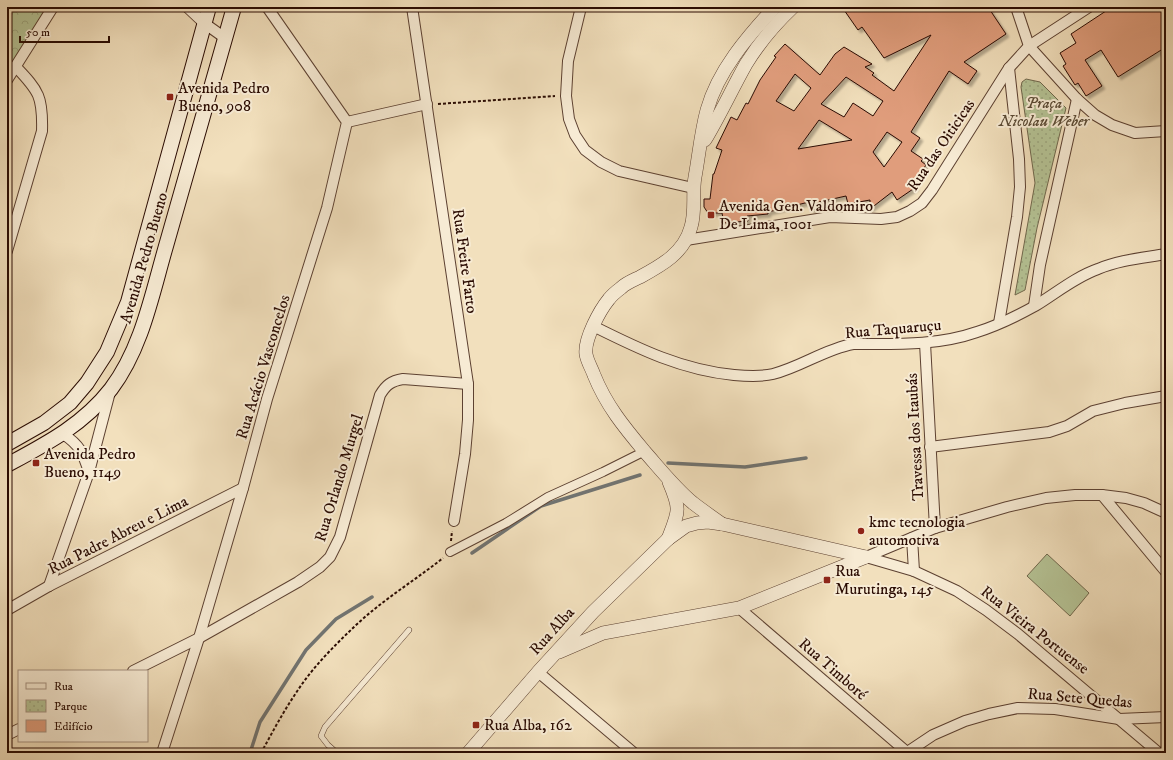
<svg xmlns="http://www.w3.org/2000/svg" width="1173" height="760" font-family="'IM FELL DW Pica',serif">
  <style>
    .forest { fill: url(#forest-crowns); stroke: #70674c }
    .park { fill: url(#park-dots); stroke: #70674c }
    .pitch { fill: #b5c395; stroke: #70674c }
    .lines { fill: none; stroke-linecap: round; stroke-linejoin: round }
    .stream { stroke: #717472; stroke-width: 3.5 }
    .building { fill: #e09d7c; stroke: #2a0b02; fill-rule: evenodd; filter: url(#shadow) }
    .service-casing { stroke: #5c4031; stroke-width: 6 }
    .pedestrian-casing { stroke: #5c4031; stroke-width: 10 }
    .minor-casing { stroke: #5c4031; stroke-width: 12 }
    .tertiary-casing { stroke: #5c4031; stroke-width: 14 }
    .secondary-casing { stroke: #2a0b02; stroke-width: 16 }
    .path { stroke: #2a0b02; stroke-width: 2; stroke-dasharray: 3 2; stroke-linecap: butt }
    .service { stroke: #f7ebd4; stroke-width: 5 }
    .pedestrian { stroke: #f7ebd4; stroke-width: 8 }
    .minor { stroke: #f7ebd4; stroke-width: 10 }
    .tertiary { stroke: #f7ebd4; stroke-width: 13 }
    .secondary { stroke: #f7ebd4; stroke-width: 14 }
    .poi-dot { fill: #8f2418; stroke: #f7ebd4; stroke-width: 1.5 }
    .labels { text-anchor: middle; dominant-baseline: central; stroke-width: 4; stroke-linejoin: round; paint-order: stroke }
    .poi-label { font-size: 16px; fill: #2a0b02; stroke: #f7ebd4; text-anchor: start }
    .park-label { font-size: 16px; font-style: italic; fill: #5b4b35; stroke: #f7ebd4 }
    .street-label { font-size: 16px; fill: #2a0b02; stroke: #f7ebd4 }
  </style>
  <defs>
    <pattern id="forest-crowns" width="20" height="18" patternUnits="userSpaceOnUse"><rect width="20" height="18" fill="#b5c395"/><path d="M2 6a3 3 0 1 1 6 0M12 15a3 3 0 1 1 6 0" fill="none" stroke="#9ca67f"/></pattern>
    <pattern id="park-dots" width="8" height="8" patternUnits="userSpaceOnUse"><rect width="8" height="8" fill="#b5c395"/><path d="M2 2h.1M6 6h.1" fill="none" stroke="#9ca67f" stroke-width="1.8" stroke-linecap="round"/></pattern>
    <filter id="shadow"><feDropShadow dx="3" dy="3" stdDeviation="1" flood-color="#0004"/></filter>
  </defs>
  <rect width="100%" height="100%" fill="#f2e0bd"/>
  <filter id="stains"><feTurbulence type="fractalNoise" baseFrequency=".005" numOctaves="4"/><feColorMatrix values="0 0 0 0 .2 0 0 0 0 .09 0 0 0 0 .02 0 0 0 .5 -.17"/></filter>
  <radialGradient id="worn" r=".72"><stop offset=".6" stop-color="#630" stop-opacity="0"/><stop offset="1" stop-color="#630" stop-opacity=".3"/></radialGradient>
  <path class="forest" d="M7 7H47L7 71Z"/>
  <path class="park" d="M1026 79 1040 82 1066 108 1037 228 1025 290 1015 295 1035 183 1021 87 1022 82Z"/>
  <path class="pitch" d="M1047 554 1089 593 1070 616 1027 576Z"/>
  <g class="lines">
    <g class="stream">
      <path d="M668 463 745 467 806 458"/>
      <path d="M472 553 541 506 640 475"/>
      <path d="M250 753 260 722 306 650 336 619 372 597"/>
    </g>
  </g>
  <g class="building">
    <path d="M842 7H988L1006 34 964 62 977 71 968 84 949 71 911 132 920 138 911 151 923 159 921 161 926 165 912 185 916 187 897 200 892 192 870 209V200L848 204 846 196 819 202 820 208 811 210 809 202 768 212V214L747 216 748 221 724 223 722 213H708L704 207V199H710L713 174H714L722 150 716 148 731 117 737 120 746 103 748 104 760 80 776 57 774 56 785 44 820 75 835 54 844 47 872 64 865 67 874 73 872 75 894 91 931 35 884 58 862 27 858 30ZM795 74 811 88 794 111 776 101ZM846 77 883 101 873 116 853 103 844 117 821 104ZM819 120 852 140 798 149ZM887 132 902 142 884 167 873 152Z"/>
    <path d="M1112 7H1166V47L1118 77 1101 50 1085 60 1102 86 1086 96 1078 83 1075 85 1063 66 1066 64 1060 53 1076 43 1071 34Z"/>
  </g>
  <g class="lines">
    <defs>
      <path id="service" d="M337 753 328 745 321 736 325 727 409 630"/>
      <path id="pedestrian" d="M450 552 506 523 548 497 603 472 645 451"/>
      <g id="minor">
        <path d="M187 7 204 23 225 38"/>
        <path d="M412 7 468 384V420L465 454 454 521"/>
        <path d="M581 7 568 61 566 96 569 119 575 135 585 150 601 162 619 171 693 188"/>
        <path d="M1016 7 1029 46 1077 99 1095 115 1112 125 1135 133 1166 131"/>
        <path d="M7 80 53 7"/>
        <path d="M347 122 427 104"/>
        <path d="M686 240 830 217 881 219 897 217 910 211 922 203 932 190 1009 68 1029 46 1089 7"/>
        <path d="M7 251 42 131C43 97 39 91 16 67"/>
        <path d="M1034 306 1040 265 1077 99"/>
        <path d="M999 323 1017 217 1020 187 1019 159 1009 68"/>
        <path d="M593 326C639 349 682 370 734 375 746 376 761 377 773 374 801 367 825 349 853 344 895 344 937 346 977 332 996 326 1017 316 1035 306 1055 294 1075 277 1098 269 1119 260 1143 258 1166 254"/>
        <path d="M925 343 935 528"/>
        <path d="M63 434C80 445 83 453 89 472"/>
        <path d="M930 447 1049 432 1067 426 1093 411 1125 403 1166 396"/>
        <path d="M1102 495 1166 572"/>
        <path d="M912 538 914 571"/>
        <path d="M866 557 914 571 957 591 986 610 1018 634 1159 753"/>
        <path d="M866 557 935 528 1007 507 1046 498 1075 495H1102L1126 498 1144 503 1166 513"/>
        <path d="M49 586 89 472 110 392"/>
        <path d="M739 608 908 753"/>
        <path d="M7 610 49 586 243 488"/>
        <path d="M133 671 199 638 298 582 320 567 330 557 340 537 380 395C386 385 391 381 403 379L468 384"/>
        <path d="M538 672 634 753"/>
        <path d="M7 735 19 729"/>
        <path d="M162 753 199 638 243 488 267 399 327 208 347 122 267 7"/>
        <path d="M906 753 933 735 965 721 989 714 1018 708 1055 709 1119 719 1166 717"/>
      </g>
      <g id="tertiary">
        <path d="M705 140C720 115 732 89 746 64 759 43 776 23 793 7"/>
        <path d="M722 524C712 517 702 510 693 503 675 488 660 469 645 452 624 427 606 405 594 375 592 369 587 361 586 354 584 339 600 310 609 299 612 295 617 291 621 288 626 283 634 280 640 277 662 265 684 253 691 227 696 211 692 193 695 177 699 155 701 132 707 110 718 71 747 37 775 7"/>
        <path d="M668 539C679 511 681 510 669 482"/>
        <path d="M559 652 603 633 739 608 866 557"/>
        <path d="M468 753 538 672 593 612 668 539 686 526 697 523 708 522 722 524 866 557"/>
      </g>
      <g id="secondary">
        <path d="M7 444 44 423 70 403 87 383 107 352 128 302 209 7"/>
        <path d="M7 465C46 444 83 425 111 389 142 348 152 294 166 246 189 166 211 86 234 7"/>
      </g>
    </defs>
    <use href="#service" class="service-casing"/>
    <use href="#pedestrian" class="pedestrian-casing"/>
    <use href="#minor" class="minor-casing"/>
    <use href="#tertiary" class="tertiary-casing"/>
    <use href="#secondary" class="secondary-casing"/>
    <g class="path">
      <path d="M438 104 555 96"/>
      <path d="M451 541 452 531"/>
      <path d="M261 753C272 733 283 712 296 693 312 668 333 647 354 627 381 601 414 581 443 558"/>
    </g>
    <use href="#service" class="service"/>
    <use href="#pedestrian" class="pedestrian"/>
    <use href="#minor" class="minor"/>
    <use href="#tertiary" class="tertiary"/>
    <use href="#secondary" class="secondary"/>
  </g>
  <g class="poi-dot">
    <rect x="166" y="93" width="8" height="8" rx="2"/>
    <rect x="707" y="211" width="8" height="8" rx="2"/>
    <rect x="32" y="459" width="8" height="8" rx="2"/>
    <circle cx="861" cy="531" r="4"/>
    <rect x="823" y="576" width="8" height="8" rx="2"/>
    <rect x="472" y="721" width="8" height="8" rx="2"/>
  </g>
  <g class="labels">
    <g class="poi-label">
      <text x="178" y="88">Avenida Pedro<tspan x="178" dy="18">Bueno, 908</tspan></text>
      <text x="719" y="206">Avenida Gen. Valdomiro<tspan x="719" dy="18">De Lima, 1001</tspan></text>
      <text x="44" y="454">Avenida Pedro<tspan x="44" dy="18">Bueno, 1149</tspan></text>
      <text x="869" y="522">kmc tecnologia<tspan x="869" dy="18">automotiva</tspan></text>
      <text x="835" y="571">Rua<tspan x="835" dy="18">Murutinga, 145</tspan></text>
      <text x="484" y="725">Rua Alba, 162</text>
    </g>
    <g class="park-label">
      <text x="1044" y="103">Praça<tspan x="1044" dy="18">Nicolau Weber</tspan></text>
    </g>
    <g class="street-label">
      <text transform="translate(941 145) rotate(-56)">Rua das Oiticicas</text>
      <text transform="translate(144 258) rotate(-74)">Avenida Pedro Bueno</text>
      <text transform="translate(465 261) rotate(82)">Rua Freire Farto</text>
      <text transform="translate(893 329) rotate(-5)">Rua Taquaruçu</text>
      <text transform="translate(263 367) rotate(-73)">Rua Acácio Vasconcelos</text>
      <text transform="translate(915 437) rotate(-93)">Travessa dos Itaubás</text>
      <text transform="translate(339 478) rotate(-73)">Rua Orlando Murgel</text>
      <text transform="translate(118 535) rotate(-27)">Rua Padre Abreu e Lima</text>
      <text transform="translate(1035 630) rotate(38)">Rua Vieira Portuense</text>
      <text transform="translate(552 631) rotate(-48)">Rua Alba</text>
      <text transform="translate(833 669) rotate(41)">Rua Timboré</text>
      <text transform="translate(1080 698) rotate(5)">Rua Sete Quedas</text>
    </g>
  </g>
  <rect width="1173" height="760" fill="none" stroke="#f2e0bd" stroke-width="24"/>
  <rect x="8" y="8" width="1157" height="744" fill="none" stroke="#2a0b02" stroke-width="2"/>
  <rect x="12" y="12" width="1149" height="736" fill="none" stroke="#2a0b02"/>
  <rect x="18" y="670" width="130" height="72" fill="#f7ebd4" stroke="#a59180"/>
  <rect x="26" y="683" width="20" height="6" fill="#f7ebd4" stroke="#a59180"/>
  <text x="54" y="690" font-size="12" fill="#2a0b02">Rua</text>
  <rect x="26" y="700" width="20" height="12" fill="url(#park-dots)" stroke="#a59180"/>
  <text x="54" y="710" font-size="12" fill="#2a0b02">Parque</text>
  <rect x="26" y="720" width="20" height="12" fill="#e09d7c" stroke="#a59180"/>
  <text x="54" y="730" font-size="12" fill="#2a0b02">Edifício</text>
  <path d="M20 36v6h89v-6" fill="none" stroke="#2a0b02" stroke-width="2"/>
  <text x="26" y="36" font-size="12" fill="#2a0b02" stroke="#f7ebd4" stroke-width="3" paint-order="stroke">50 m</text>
  <rect width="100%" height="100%" filter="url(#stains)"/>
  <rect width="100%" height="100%" fill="url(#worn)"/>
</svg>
